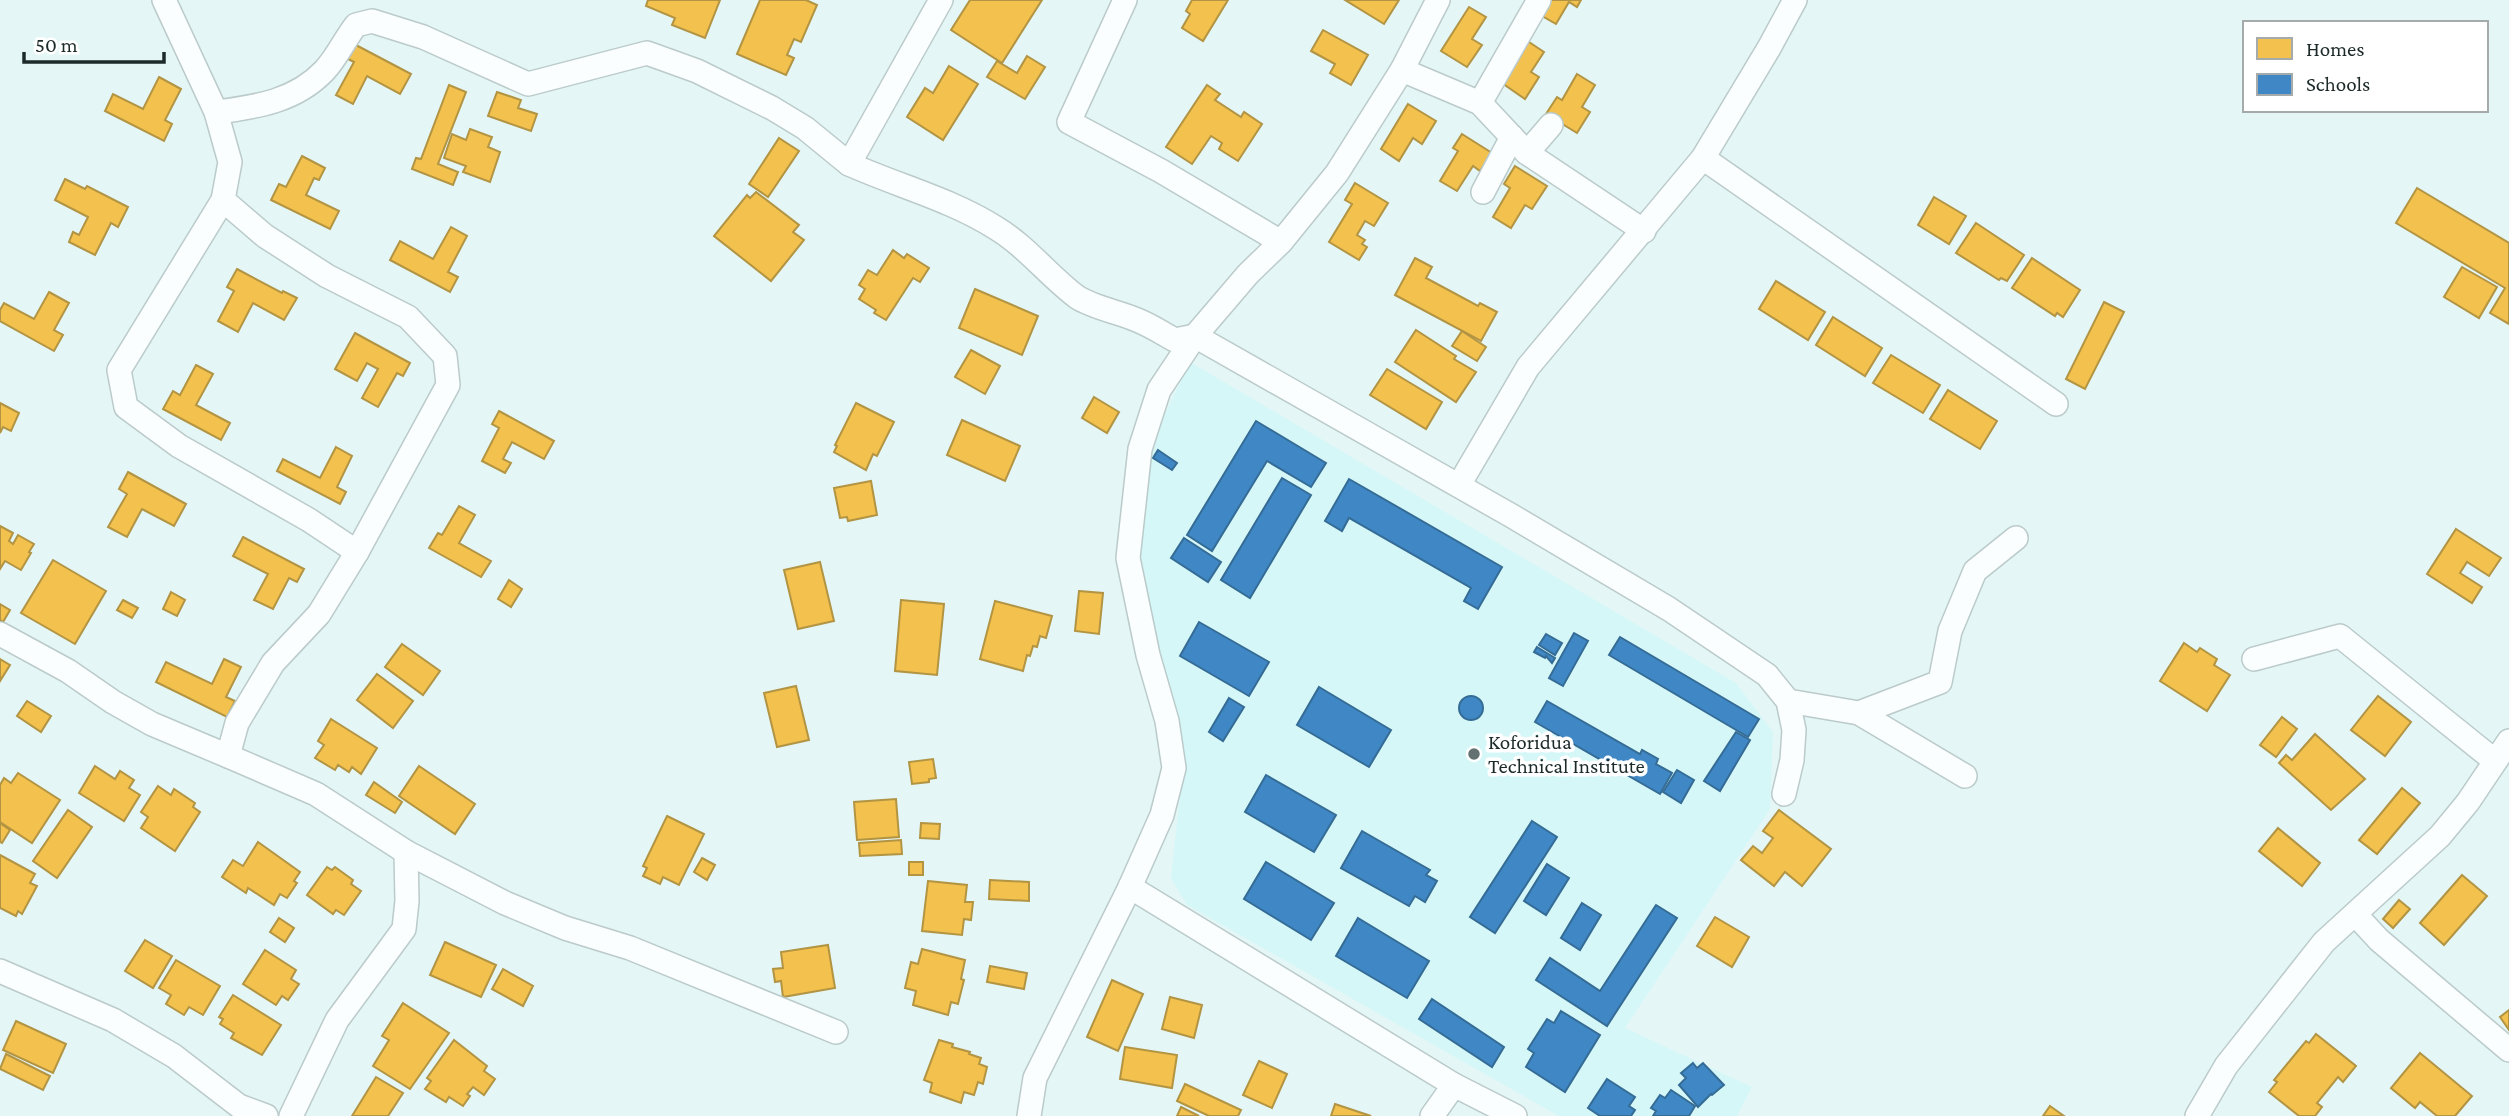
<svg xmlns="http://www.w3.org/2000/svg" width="2509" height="1116" font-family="'Crimson Pro',serif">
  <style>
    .built { fill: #d6f7f7 }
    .homes { fill: #f2c14e; stroke: #b29443; stroke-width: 2 }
    .schools { fill: #3f88c5; stroke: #356c96; stroke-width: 2 }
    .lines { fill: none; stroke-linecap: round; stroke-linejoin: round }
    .street-casing { stroke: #bbcaca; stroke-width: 26 }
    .street { stroke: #fbfefe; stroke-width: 23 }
    .poi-dot { fill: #637171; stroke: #fff; stroke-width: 2.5 }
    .labels { text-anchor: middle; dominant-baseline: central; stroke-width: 7; stroke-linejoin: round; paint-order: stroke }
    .poi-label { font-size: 21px; fill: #1d2a2a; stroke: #fff; text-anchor: start }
  </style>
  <rect width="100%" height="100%" fill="#e4f6f6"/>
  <path class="built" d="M1190 362 1736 683 1773 732 1770 809 1625 1028 1752 1087 1737 1116H1559L1187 905 1171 878 1182 776 1136 548 1150 445Z"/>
  <g class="homes">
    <path d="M648 0H720L705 38 672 25 675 18 646 6Z"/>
    <path d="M760 0H806L817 5 801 42 794 39 787 55 794 58 786 75 737 54Z"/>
    <path d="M970 0H1042L1002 63 951 30Z"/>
    <path d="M1192 0H1228L1203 41 1182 28 1190 14 1186 11Z"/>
    <path d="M1345 0H1399L1384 24Z"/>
    <path d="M1544 0H1581L1577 7 1569 2 1556 24 1537 13Z"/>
    <path d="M1469 7 1486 17 1472 39 1482 45 1467 67 1441 51Z"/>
    <path d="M1323 30 1368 55 1351 85 1330 73 1335 64 1311 51Z"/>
    <path d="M1526 40 1544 52 1531 72 1539 77 1525 99 1499 81Z"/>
    <path d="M354 44 411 74 400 94 367 76 353 104 336 95 354 62 346 58Z"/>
    <path d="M1027 56 1045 67 1025 99 987 77 997 61 1017 73Z"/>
    <path d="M949 66 978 84 943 140 907 117 925 88 933 93Z"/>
    <path d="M1577 74 1595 85 1582 107 1590 112 1577 133 1546 114 1557 97 1562 100Z"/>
    <path d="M159 77 181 89 165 120 172 124 164 141 105 111 113 94 143 109Z"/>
    <path d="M449 85 466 92 438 164 458 172 453 185 412 169 416 158 421 159Z"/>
    <path d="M1207 85 1220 94 1215 100 1241 117 1244 112 1262 124 1238 161 1219 149 1222 143 1211 136 1192 164 1166 147Z"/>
    <path d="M497 92 521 100 518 108 537 114 531 131 488 116Z"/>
    <path d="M1408 104 1436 121 1422 144 1413 138 1399 161 1381 149Z"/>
    <path d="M470 129 492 137 488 147 500 152 490 182 463 172 466 166 444 158 452 134 466 140Z"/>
    <path d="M1462 134 1492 153 1480 171 1473 166 1457 191 1440 181 1458 151 1453 148Z"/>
    <path d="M779 138 799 151 768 197 749 184Z"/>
    <path d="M302 156 325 168 319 180 314 178 306 195 339 211 330 229 271 200 279 184 286 187Z"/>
    <path d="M1515 166 1547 186 1532 209 1525 205 1511 228 1493 217 1510 188 1504 184Z"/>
    <path d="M65 179 85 189 87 186 128 207 118 227 111 223 95 255 69 242 73 232 79 235 88 217 55 200Z"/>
    <path d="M1355 183 1388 203 1374 226 1365 221 1357 235 1365 240 1362 244 1367 247 1359 260 1329 242 1352 204 1345 200Z"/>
    <path d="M2417 188 2509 243V324L2490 313 2505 288 2396 223Z"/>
    <path d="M756 192 799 225 793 232 804 240 771 281 714 236 747 195 750 198Z"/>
    <path d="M1934 197 1966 216 1949 244 1918 225Z"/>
    <path d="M1976 223 2024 255 2007 281 2001 278 1999 280 1956 253Z"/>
    <path d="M451 227 467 236 448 272 458 277 450 292 390 260 400 241 433 259Z"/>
    <path d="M893 250 904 258 907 254 929 268 920 282 913 278 886 320 874 313 876 310 859 299 865 289 859 285 868 270 877 275Z"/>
    <path d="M1415 258 1432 267 1426 278 1478 306 1480 303 1497 312 1481 341 1395 295Z"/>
    <path d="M2032 258 2080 290 2063 317 2057 313 2055 316 2012 288Z"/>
    <path d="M2462 267 2497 287 2479 318 2444 297Z"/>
    <path d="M237 269 282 293 283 291 297 298 284 320 253 303 238 332 218 321 234 291 227 287Z"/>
    <path d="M1776 281 1825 312 1808 340 1759 309Z"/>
    <path d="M975 289 1038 316 1022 355 959 328Z"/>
    <path d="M49 292 69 303 54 330 63 335 54 351 0 321V310L4 303 34 319Z"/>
    <path d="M2104 302 2124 312 2085 389 2066 379Z"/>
    <path d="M1833 317 1882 348 1865 376 1816 345Z"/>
    <path d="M1416 330 1456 356 1454 359 1476 372 1456 402 1395 362Z"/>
    <path d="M1462 331 1486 347 1477 361 1452 346Z"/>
    <path d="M355 333 410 363 403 376 397 373 378 407 362 398 378 369 367 363 357 381 335 369Z"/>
    <path d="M971 350 1000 366 985 394 955 377Z"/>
    <path d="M1891 355 1940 385 1923 413 1873 383Z"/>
    <path d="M196 365 213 374 196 405 230 423 221 440 163 409 173 391 180 395Z"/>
    <path d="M1387 369 1442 402 1426 429 1370 395Z"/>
    <path d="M1948 390 1997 421 1980 449 1930 419Z"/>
    <path d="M1094 397 1119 412 1107 433 1082 418Z"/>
    <path d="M0 403 19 413 11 431 3 427 0 433Z"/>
    <path d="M856 403 894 422 877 456 873 454 866 470 834 452 837 446 835 445Z"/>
    <path d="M499 411 554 441 544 459 512 442 503 459 511 463 505 473 482 461 499 428 492 424Z"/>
    <path d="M962 420 1020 446 1005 481 947 455Z"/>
    <path d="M336 447 352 456 337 487 346 492 340 504 277 471 283 459 320 478Z"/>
    <path d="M128 472 186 504 174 526 142 509 127 537 108 527 127 494 119 489Z"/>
    <path d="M871 481 877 515 848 521 847 517 840 518 834 488Z"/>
    <path d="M459 506 475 515 459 543 491 561 481 577 429 548 438 533 442 535Z"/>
    <path d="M0 526 13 533 9 541 13 544 18 535 34 544 29 552 31 553 21 570 5 561 0 569Z"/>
    <path d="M2456 529 2501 558 2489 576 2467 562 2460 573 2482 587 2472 603 2427 574Z"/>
    <path d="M243 537 304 569 297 582 289 578 273 609 254 600 268 574 233 556Z"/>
    <path d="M53 560 106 591 75 644 21 613Z"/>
    <path d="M820 562 834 621 798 629 784 570Z"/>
    <path d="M509 580 522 589 511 607 498 599Z"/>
    <path d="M1079 591 1103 593 1099 634 1075 631Z"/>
    <path d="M171 592 185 600 177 616 163 609Z"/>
    <path d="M123 600 138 608 132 618 117 610Z"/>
    <path d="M901 600 944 604 937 675 895 671Z"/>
    <path d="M995 601 1052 616 1046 638 1040 636 1037 647 1033 646 1030 656 1027 655 1023 671 980 659Z"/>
    <path d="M0 604 10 610 3 622 0 620Z"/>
    <path d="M2184 643 2197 652 2200 648 2217 659 2214 665 2230 675 2207 711 2160 681Z"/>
    <path d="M402 644 440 671 423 695 385 667Z"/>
    <path d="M0 659 10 665 0 681Z"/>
    <path d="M224 659 241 667 226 697 235 701 227 717 156 682 166 662 212 684Z"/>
    <path d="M377 674 413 701 393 728 357 700Z"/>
    <path d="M796 686 809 740 777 747 764 693Z"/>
    <path d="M2378 696 2411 722 2385 756 2351 730Z"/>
    <path d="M27 701 51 716 41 732 17 716Z"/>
    <path d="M2282 717 2297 729 2276 757 2260 745Z"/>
    <path d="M331 719 377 748 361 774 352 767 349 772 338 765 335 770 315 758 324 745 318 741Z"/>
    <path d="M2315 734 2365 779 2331 810 2279 763 2286 755 2292 760Z"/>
    <path d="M933 759 936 778 929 779V782L912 784 909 762Z"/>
    <path d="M95 766 115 779 120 771 134 780 129 788 140 795 124 821 79 793Z"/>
    <path d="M419 766 475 804 455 834 399 796Z"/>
    <path d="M18 773 60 800 32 843 0 822V785L4 778 11 783Z"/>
    <path d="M374 782 402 802 395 813 366 795Z"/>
    <path d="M158 786 171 795 174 789 195 803 193 807 200 812 175 851 141 828 148 817 141 812Z"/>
    <path d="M2402 788 2420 803 2377 854 2359 840Z"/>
    <path d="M896 799 899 837 857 840 854 802Z"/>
    <path d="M68 810 92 827 57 878 33 861Z"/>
    <path d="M1779 810 1831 849 1802 886 1785 872 1774 886 1741 860 1753 846 1762 853 1773 838 1763 831Z"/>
    <path d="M667 816 704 834 679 885 663 877 660 884 643 876 647 868 643 866Z"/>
    <path d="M0 823 10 830 2 843 0 842Z"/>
    <path d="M921 823 940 824 939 839 920 838Z"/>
    <path d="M2278 828 2320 863 2302 886 2259 851Z"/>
    <path d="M901 840 902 854 860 856 859 843Z"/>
    <path d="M258 842 300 872 294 881 297 883 287 898 280 894 274 905 248 888 246 893 222 877 233 860 243 866Z"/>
    <path d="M0 855 35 874 30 883 37 886 22 914 18 911 16 916 0 908Z"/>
    <path d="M702 858 715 865 707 880 694 872Z"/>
    <rect x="909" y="862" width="14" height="13"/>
    <path d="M327 867 332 870 335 867 353 880 351 884 361 891 344 915 336 910 333 914 307 895Z"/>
    <path d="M2462 875 2487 896 2444 945 2420 923Z"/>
    <path d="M990 880 1029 882V901L989 899Z"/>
    <path d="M928 881 967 885 965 902H973L971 920 964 919 962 935 922 931Z"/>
    <path d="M2399 900 2410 909 2393 928 2383 919Z"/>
    <path d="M1715 917 1749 937 1732 967 1697 946Z"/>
    <path d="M279 918 294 928 285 942 270 932Z"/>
    <path d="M145 940 172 956 153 988 125 971Z"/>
    <path d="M445 942 496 965 481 997 430 975Z"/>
    <path d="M828 945 835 988 783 997 781 981 775 982 773 969 783 968 781 952Z"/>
    <path d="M922 949 965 960 961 979 964 980 958 1004 951 1002 948 1015 913 1005 916 991 905 988 911 962 918 964Z"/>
    <path d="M265 950 296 970 291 979 299 984 288 1000 282 996 276 1005 243 984Z"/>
    <path d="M176 960 220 986 203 1015 189 1007 184 1015 166 1004 171 995 159 988Z"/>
    <path d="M990 966 1027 973 1024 989 987 982Z"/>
    <path d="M503 969 533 986 523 1006 492 989Z"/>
    <path d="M1112 980 1143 994 1118 1051 1087 1037Z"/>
    <path d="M233 995 281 1025 262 1055 231 1038 234 1033 220 1024 223 1019 219 1017Z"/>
    <path d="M1170 997 1202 1005 1194 1038 1162 1029Z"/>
    <path d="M403 1003 449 1033 410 1089 373 1066 389 1040 382 1036Z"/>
    <path d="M2509 1010V1030L2500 1017Z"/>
    <path d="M16 1021 66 1044 53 1073 3 1050Z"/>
    <path d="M2316 1034 2356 1066 2343 1082 2338 1077 2317 1103 2322 1107 2315 1116H2299L2269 1092 2277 1082 2274 1080 2306 1041 2309 1043Z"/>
    <path d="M454 1040 487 1066 484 1071 495 1079 484 1095 473 1087 467 1094 470 1096 463 1106 449 1097 446 1102 425 1089 431 1081 427 1078Z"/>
    <path d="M939 1040 953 1044 952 1047 970 1052 969 1054 981 1058 979 1064 987 1067 983 1084 978 1082 974 1095 964 1092 961 1103 930 1092 932 1083 924 1080Z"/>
    <path d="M1125 1047 1177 1055 1172 1088 1120 1079Z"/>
    <path d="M2420 1053 2472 1096 2455 1116H2437L2420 1102 2415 1108 2391 1088Z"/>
    <path d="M6 1054 50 1076 43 1090 0 1069Z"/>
    <path d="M1259 1061 1287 1074 1272 1108 1243 1095Z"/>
    <path d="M376 1077 403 1093 388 1116H352Z"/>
    <path d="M1185 1084 1241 1110 1238 1116H1209L1177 1101Z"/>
    <path d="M1335 1104 1371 1116H1331Z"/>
    <path d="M2050 1106 2064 1116H2043Z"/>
    <path d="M1181 1107 1199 1116H1177Z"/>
  </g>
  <g class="schools">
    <path d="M1256 421 1326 463 1311 487 1267 461 1212 551 1187 535Z"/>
    <path d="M1158 450 1177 463 1172 470 1153 458Z"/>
    <path d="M1282 478 1311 495 1250 598 1221 580Z"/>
    <path d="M1349 479 1502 567 1478 609 1464 601 1471 588 1349 518 1342 531 1325 521Z"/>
    <path d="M1184 538 1221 562 1208 582 1171 558Z"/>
    <path d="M1199 622 1269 662 1249 696 1180 656Z"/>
    <path d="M1574 633 1588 641 1563 686 1549 678Z"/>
    <path d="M1546 634 1562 643 1555 655 1539 645Z"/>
    <path d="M1620 637 1759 719 1748 737 1609 655Z"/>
    <path d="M1537 647 1555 658 1552 663 1546 656 1545 658 1534 652Z"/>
    <path d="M1319 687 1391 730 1369 767 1297 725Z"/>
    <circle cx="1471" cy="708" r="12"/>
    <path d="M1229 698 1244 707 1223 741 1209 732Z"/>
    <path d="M1547 701 1640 754 1642 750 1658 759 1656 764 1672 773 1660 794 1535 722Z"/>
    <path d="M1736 732 1750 740 1720 791 1704 781Z"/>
    <path d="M1677 770 1694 780 1681 803 1663 792Z"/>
    <path d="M1266 775 1336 815 1314 852 1245 812Z"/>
    <path d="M1532 821 1557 837 1495 933 1470 917Z"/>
    <path d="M1362 831 1430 870 1426 875 1437 881 1425 902 1415 896 1409 906 1341 868Z"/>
    <path d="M1266 862 1334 903 1311 940 1244 899Z"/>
    <path d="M1547 864 1569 878 1546 915 1524 901Z"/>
    <path d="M1582 903 1601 915 1580 950 1561 938Z"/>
    <path d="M1656 905 1677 918 1607 1026 1536 980 1550 958 1600 991Z"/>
    <path d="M1358 918 1429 961 1407 998 1336 956Z"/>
    <path d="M1432 999 1504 1047 1492 1067 1419 1019Z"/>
    <path d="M1561 1011 1600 1035 1565 1092 1526 1067 1534 1053 1528 1049 1547 1019 1554 1023Z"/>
    <path d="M1693 1063 1697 1068 1703 1063 1724 1085 1712 1095 1711 1094 1698 1107 1679 1085 1686 1078 1681 1073Z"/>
    <path d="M1607 1079 1635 1097 1629 1106 1635 1110 1631 1116H1600L1588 1108Z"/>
    <path d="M1671 1090 1695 1106 1689 1116H1653L1656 1111 1651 1108 1660 1095 1665 1098Z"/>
  </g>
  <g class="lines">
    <defs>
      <g id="street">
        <path d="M164 0 216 112 230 162 223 200 265 236 327 276 408 317 445 356 448 385 357 552 319 614 273 663 237 723 228 756 316 794 406 852 505 903 565 928 630 948 836 1032"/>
        <path d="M1125 0 1069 122 1161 171 1281 242"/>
        <path d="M1402 70 1480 103 1527 153 1644 231"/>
        <path d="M1480 103 1539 0"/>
        <path d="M216 112C257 107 296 101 325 70 337 57 345 39 356 25L372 21 423 37 528 84 647 53 697 71 772 108 805 128 849 164 941 0"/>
        <path d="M1527 153 1551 125"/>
        <path d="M1703 158 2056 404"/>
        <path d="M849 164C898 186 950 199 996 228 1026 246 1049 276 1077 297 1094 308 1119 312 1137 320 1150 325 1162 333 1175 340L1195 336 1512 516 1669 609 1767 675 1788 701 1794 730 1792 760 1784 794"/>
        <path d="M1483 192 1512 137"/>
        <path d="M223 200 119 370 126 407 179 446 309 520 357 552"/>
        <path d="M1459 485 1528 367 1703 158 1769 48 1795 0"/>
        <path d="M0 634 68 671 113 702 152 724 228 756"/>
        <path d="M2254 659 2340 636 2495 761"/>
        <path d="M1788 701 1859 713 1940 682 1950 631 1975 571 2016 538"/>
        <path d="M1859 713 1965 776"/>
        <path d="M2355 914 2379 940 2509 1050"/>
        <path d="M0 971 113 1020 174 1056 239 1106 266 1116"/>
        <path d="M1454 1085 1515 1116"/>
        <path d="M291 1116 337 1020 404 929 407 901 406 852"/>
        <path d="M1029 1116 1035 1078 1130 887"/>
        <path d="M1432 1116 1454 1085 1130 887 1162 815 1174 768 1167 721 1148 655 1128 558 1140 449 1159 390 1195 336 1248 274 1281 242 1337 173 1402 70 1438 0"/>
        <path d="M2197 1116 2226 1066 2324 942 2440 836 2468 802 2509 741"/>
      </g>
    </defs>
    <use href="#street" class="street-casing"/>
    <use href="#street" class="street"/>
  </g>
  <circle class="poi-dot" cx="1474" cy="754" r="7"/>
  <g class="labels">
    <g class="poi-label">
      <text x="1488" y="742">Koforidua<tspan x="1488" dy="24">Technical Institute</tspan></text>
    </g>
  </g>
  <rect x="2243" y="21" width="245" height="91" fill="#ffffff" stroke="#a5aaaa" stroke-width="2"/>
  <rect x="2257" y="38" width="35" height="21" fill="#f2c14e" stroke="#a5aaaa" stroke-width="2"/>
  <text x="2306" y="56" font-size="21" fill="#1d2a2a">Homes</text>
  <rect x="2257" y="74" width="35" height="21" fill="#3f88c5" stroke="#a5aaaa" stroke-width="2"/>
  <text x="2306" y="91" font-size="21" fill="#1d2a2a">Schools</text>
  <path d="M24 52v10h140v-10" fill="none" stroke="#1d2a2a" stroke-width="3.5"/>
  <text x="35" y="52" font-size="21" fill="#1d2a2a" stroke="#ffffff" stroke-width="5" paint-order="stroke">50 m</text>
</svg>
